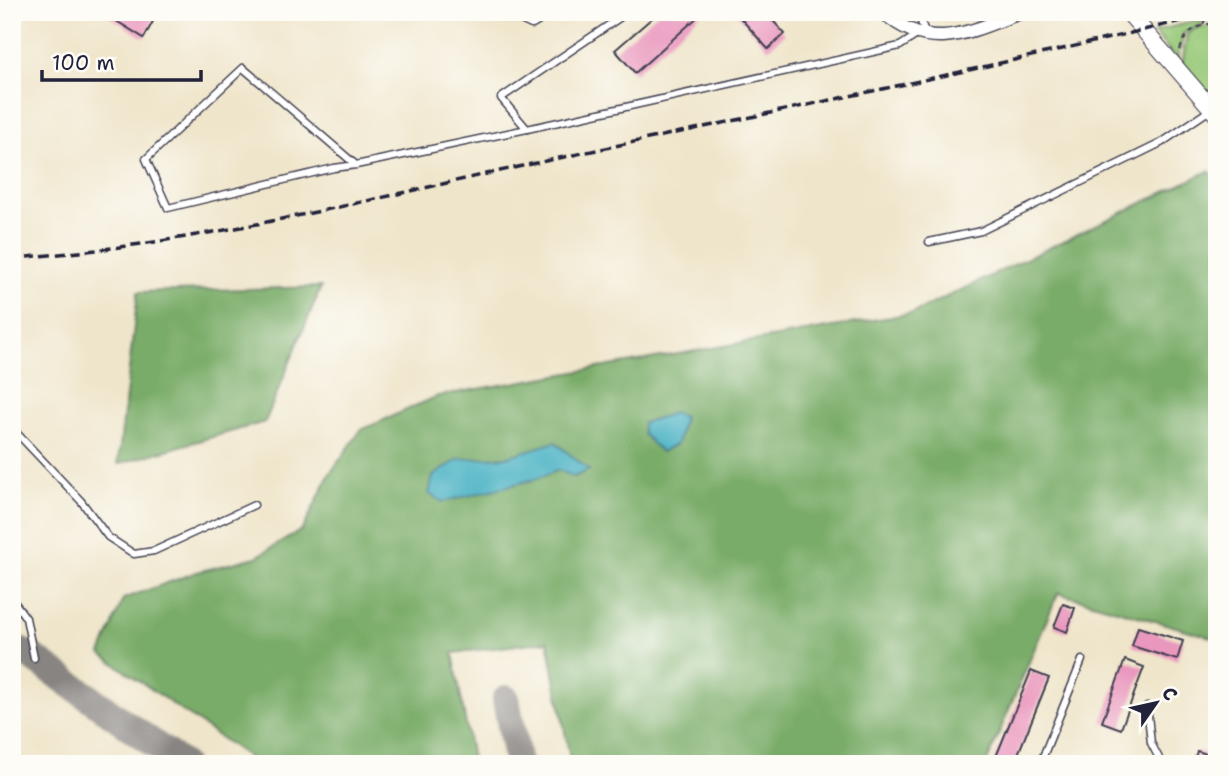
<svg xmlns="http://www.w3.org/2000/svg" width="1229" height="776" font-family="'Shantell Sans',sans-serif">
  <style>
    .green { fill: #97c877; stroke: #5c7559; stroke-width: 2 }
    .forest { fill: #79ac68; stroke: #4e6752; stroke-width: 2 }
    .water { fill: #45b0c3; stroke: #34697f; stroke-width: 2 }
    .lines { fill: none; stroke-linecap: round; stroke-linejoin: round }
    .taxiway { stroke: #888482; stroke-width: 28 }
    .building { fill: #ea97be }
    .service-casing { stroke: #413f50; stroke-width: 9 }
    .minor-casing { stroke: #413f50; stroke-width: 15 }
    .tertiary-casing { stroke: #413f50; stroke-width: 18 }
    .path { stroke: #413f50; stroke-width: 2; stroke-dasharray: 5 5; stroke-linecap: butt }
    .service { stroke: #fff; stroke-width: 6 }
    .minor { stroke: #fff; stroke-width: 12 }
    .tertiary { stroke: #fff; stroke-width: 16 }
    .rail { stroke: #22223b; stroke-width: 3.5; stroke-dasharray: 10 5; stroke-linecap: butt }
  </style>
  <rect width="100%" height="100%" fill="#fdfcf7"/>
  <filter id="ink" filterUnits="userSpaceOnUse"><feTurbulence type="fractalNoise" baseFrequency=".0143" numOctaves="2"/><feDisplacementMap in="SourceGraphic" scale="14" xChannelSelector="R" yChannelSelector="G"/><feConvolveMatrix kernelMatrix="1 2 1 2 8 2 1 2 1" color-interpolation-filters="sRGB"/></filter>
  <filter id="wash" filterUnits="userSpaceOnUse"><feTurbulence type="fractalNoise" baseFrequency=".00686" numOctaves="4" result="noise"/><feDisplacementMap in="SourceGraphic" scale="28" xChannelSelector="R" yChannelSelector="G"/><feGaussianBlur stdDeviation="1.57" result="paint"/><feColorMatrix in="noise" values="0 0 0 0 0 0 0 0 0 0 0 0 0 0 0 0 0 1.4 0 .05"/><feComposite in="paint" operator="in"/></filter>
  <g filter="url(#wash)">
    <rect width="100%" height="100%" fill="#efe5ca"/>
    <g class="green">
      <path d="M1204 18 1201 24 1184 33 1177 60 1154 32Z"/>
      <path d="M1217 24V103L1182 65 1187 35 1194 29Z"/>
    </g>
    <g class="forest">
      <path d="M1209 171 1217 180V639L1058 593 986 764H571L548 641 453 653 473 764H258L101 654 123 599 197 572 256 557 303 529 329 475 361 430 438 396 913 313Z"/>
      <path d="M321 287 265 422 118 464 138 292Z"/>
    </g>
    <g class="water">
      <path d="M673 413 684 417 677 444 661 452 643 434V423Z"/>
      <path d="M555 442 589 470 574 477 559 470 536 479 443 502 429 494 433 476 459 459 506 457Z"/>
    </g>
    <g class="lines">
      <g class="taxiway">
        <path d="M12 647 34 658 182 764"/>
        <path d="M506 699 518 764"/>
      </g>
    </g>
    <g id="blocks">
      <g class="building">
        <path d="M102 12H154L157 14 144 38Z"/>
        <path d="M659 12 701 14 635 73 615 50Z"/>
        <path d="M735 12H765L785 34 768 49Z"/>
        <path d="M1063 604 1075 608 1067 632 1054 627Z"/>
        <path d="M1138 627 1183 641 1177 660 1132 646Z"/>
        <path d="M1125 660 1144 667 1121 729 1102 722Z"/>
        <path d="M1031 671 1049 678 1014 764H993Z"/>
        <path d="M1197 751 1217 757V764H1193Z"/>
      </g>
    </g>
  </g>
  <g filter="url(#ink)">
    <use href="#blocks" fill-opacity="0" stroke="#413f50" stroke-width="2"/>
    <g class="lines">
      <defs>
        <g id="service">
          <path d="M628 12 501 98 527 129 900 46 917 35"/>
          <path d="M917 12 926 34"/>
          <path d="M356 165 243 68 146 159 168 208 334 168 356 165 527 129"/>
          <path d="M929 242 981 231 1161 143 1210 110"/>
          <path d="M12 428 81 501 108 537 134 554 154 551 254 505"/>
          <path d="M12 599 26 618 34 658"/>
          <path d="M1147 706 1151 743 1162 764"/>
          <path d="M1040 764 1082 660"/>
        </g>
        <g id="minor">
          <path d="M511 12 532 22 548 12"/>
          <path d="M883 12C930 55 971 31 1022 12"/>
        </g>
        <path id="tertiary" d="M1128 12 1217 115"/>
      </defs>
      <use href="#service" class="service-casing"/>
      <use href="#minor" class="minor-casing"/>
      <use href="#tertiary" class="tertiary-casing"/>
      <g class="path">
        <path d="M1203 24 1209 12"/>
        <path d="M1180 50C1187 28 1196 27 1217 22"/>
      </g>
      <use href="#service" class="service"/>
      <use href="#minor" class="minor"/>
      <use href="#tertiary" class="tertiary"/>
      <path class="rail" d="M12 258C191 246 366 200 541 162 766 113 993 68 1217 12"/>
    </g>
  </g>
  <rect width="1229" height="776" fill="none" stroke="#fdfcf7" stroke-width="42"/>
  <g transform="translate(1156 703) rotate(56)" stroke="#fdfcf7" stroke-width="5" paint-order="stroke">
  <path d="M0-5L12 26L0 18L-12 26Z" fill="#22223b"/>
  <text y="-10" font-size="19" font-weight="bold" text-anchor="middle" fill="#22223b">С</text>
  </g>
  <path d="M42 70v10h159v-10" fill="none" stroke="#22223b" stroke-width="3.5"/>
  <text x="52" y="70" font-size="21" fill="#22223b" stroke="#fdfcf7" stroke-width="5" paint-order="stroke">100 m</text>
</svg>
